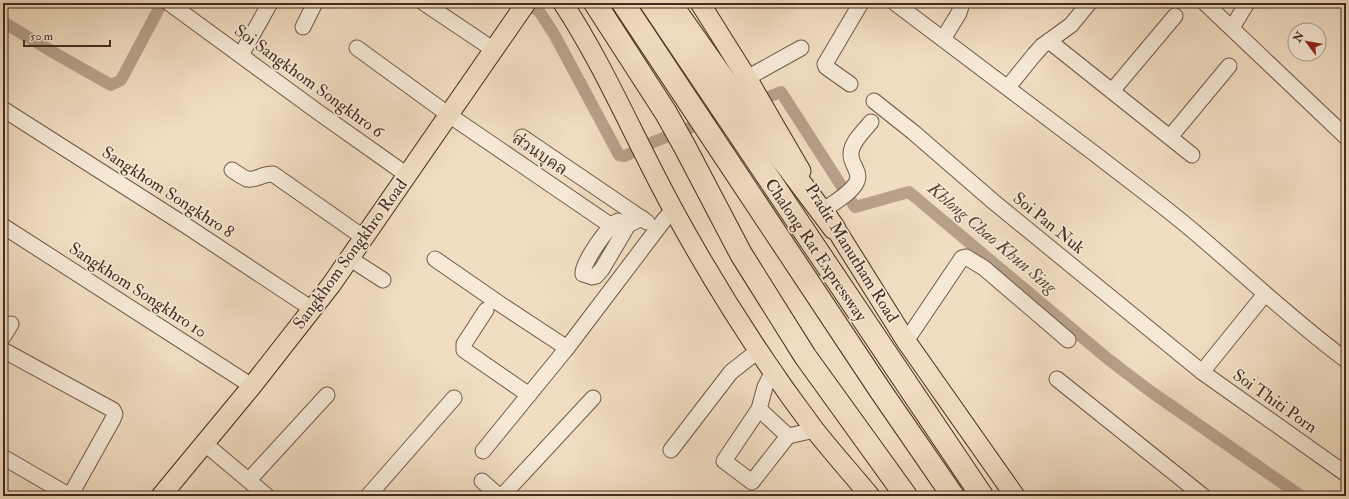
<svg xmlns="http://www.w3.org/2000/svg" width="1349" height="499" font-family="'IM FELL Double Pica','Noto Serif Thai',serif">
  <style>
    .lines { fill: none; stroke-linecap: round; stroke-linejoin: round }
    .canal { stroke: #b7a18b; stroke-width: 12 }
    .minor-casing { stroke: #715848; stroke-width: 17 }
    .major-casing { stroke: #462b1f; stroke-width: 21 }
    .highway-casing { stroke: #462b1f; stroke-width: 24 }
    .minor { stroke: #f6ead7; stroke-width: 15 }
    .major { stroke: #f1dec2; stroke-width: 19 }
    .highway { stroke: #f1dec2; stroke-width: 22 }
    .labels { text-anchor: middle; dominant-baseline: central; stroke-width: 3.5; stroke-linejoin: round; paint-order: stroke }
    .street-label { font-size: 17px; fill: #462b1f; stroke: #f6ead7 }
    .water-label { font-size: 18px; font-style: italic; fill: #62483a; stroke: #f6ead7 }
  </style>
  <rect width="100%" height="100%" fill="#f1dec2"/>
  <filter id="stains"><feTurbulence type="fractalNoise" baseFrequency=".005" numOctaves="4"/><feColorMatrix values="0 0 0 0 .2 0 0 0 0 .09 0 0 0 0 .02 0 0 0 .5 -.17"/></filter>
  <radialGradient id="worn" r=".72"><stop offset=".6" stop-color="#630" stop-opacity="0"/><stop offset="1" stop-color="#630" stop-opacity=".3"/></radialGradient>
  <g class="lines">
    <g class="canal">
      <path d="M524 3 539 11 554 34 619 155 625 156 651 143 730 112"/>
      <path d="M3 22 58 55 111 85 121 80 162 3"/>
      <path d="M755 102 781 92 855 207 909 192 1108 359 1150 391 1301 496"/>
    </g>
    <defs>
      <g id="minor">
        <path d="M169 3 318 112 407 175"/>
        <path d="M424 3 494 50"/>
        <path d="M895 3C961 53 1028 103 1095 154 1127 179 1160 203 1192 230 1243 273 1292 320 1346 360"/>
        <path d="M1205 3 1346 137"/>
        <path d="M303 27 315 3"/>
        <path d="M1232 28 1247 3"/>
        <path d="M943 39 959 13 962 3"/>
        <path d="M1049 41 1192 155"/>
        <path d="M357 48 449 115 610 225"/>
        <path d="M241 55 270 3"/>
        <path d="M747 78 801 48"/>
        <path d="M850 84 826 67 825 64 861 3"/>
        <path d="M1008 87 1034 55 1042 46 1071 25 1089 3"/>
        <path d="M1112 91 1175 16"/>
        <path d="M874 101 913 132 995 203 1202 372 1346 474"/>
        <path d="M3 109 185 225 312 309"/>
        <path d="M522 137 647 222"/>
        <path d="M1170 137 1229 66"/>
        <path d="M232 170C237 173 242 177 247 179 255 181 264 173 273 174L363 237"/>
        <path d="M824 210C833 203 853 192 857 181 861 172 850 163 851 154 851 142 864 131 871 122"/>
        <path d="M628 225 618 221C609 224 581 265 583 274L592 277 596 276 602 269 628 225 642 218"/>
        <path d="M3 226 252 386"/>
        <path d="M349 258 383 280"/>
        <path d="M435 259 500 304 567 348"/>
        <path d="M486 310 464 344V350L529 395"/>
        <path d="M3 337 11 324"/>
        <path d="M906 341 956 267 962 258 966 257 984 268 1068 340"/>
        <path d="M3 350 113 410 115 414 113 419 70 496"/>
        <path d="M773 371 765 387 759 409 788 436 815 430"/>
        <path d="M1202 372 1265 294"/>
        <path d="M1057 379 1203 496"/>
        <path d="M759 409 724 461 752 482 788 436"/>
        <path d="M204 443 267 496"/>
        <path d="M671 450 731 372 759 350"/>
        <path d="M483 451 567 348 664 220 673 210"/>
        <path d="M3 457 70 496"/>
        <path d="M249 480 327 395"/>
        <path d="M482 481 499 496"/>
        <path d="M368 496 454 398"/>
        <path d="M502 496 593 398"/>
      </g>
      <g id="major">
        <path d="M563 3C606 69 636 142 674 211 715 286 762 360 814 429 832 452 852 474 870 496"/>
        <path d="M700 3 747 78 801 171"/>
        <path d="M827 215 906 341 1015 496"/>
        <path d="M161 496 252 386 331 285 526 3"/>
      </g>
      <g id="highway">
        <path d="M595 3 666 113 686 149 741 254 805 356 906 496"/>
        <path d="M623 3 880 390 953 496"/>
        <path d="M651 3 982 496"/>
        <path d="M670 3 749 115 834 228"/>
      </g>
    </defs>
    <use href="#minor" class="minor-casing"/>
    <use href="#major" class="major-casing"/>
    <use href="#highway" class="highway-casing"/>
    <use href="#minor" class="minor"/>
    <use href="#major" class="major"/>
    <use href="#highway" class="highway"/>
  </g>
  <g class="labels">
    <g class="street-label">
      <text transform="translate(309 81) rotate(36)">Soi Sangkhom Songkhro 6</text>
      <text transform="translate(540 154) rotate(34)">ส่วนบุคล</text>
      <text transform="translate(168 192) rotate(33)">Sangkhom Songkhro 8</text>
      <text transform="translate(1049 223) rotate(39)">Soi Pan Nuk</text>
      <text transform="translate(816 250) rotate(56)">Chalong Rat Expressway</text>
      <text transform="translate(852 253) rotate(58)">Pradit Manutham Road</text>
      <text transform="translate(350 254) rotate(-54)">Sangkhom Songkhro Road</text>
      <text transform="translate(138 290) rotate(33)">Sangkhom Songkhro 10</text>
      <text transform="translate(1275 401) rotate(35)">Soi Thiti Porn</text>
    </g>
    <g class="water-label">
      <text transform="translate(992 238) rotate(40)">Khlong Chao Khun Sing</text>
    </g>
  </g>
  <rect width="1349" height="499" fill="none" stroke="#f1dec2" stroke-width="16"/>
  <rect x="4" y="4" width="1341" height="491" fill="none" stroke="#462b1f" stroke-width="2"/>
  <rect x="8" y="8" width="1333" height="483" fill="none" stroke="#462b1f"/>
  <g transform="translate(1307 42) rotate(302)"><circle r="19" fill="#f6ead7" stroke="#b09e8d"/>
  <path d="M0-3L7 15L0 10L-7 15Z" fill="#8f2418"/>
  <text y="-6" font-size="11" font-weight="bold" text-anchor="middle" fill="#462b1f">N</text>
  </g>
  <path d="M24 40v6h86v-6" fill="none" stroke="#462b1f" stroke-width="2"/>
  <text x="30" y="40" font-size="12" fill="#462b1f" stroke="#f6ead7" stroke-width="3" paint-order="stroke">50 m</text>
  <rect width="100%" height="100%" filter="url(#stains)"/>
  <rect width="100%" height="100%" fill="url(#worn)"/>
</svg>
